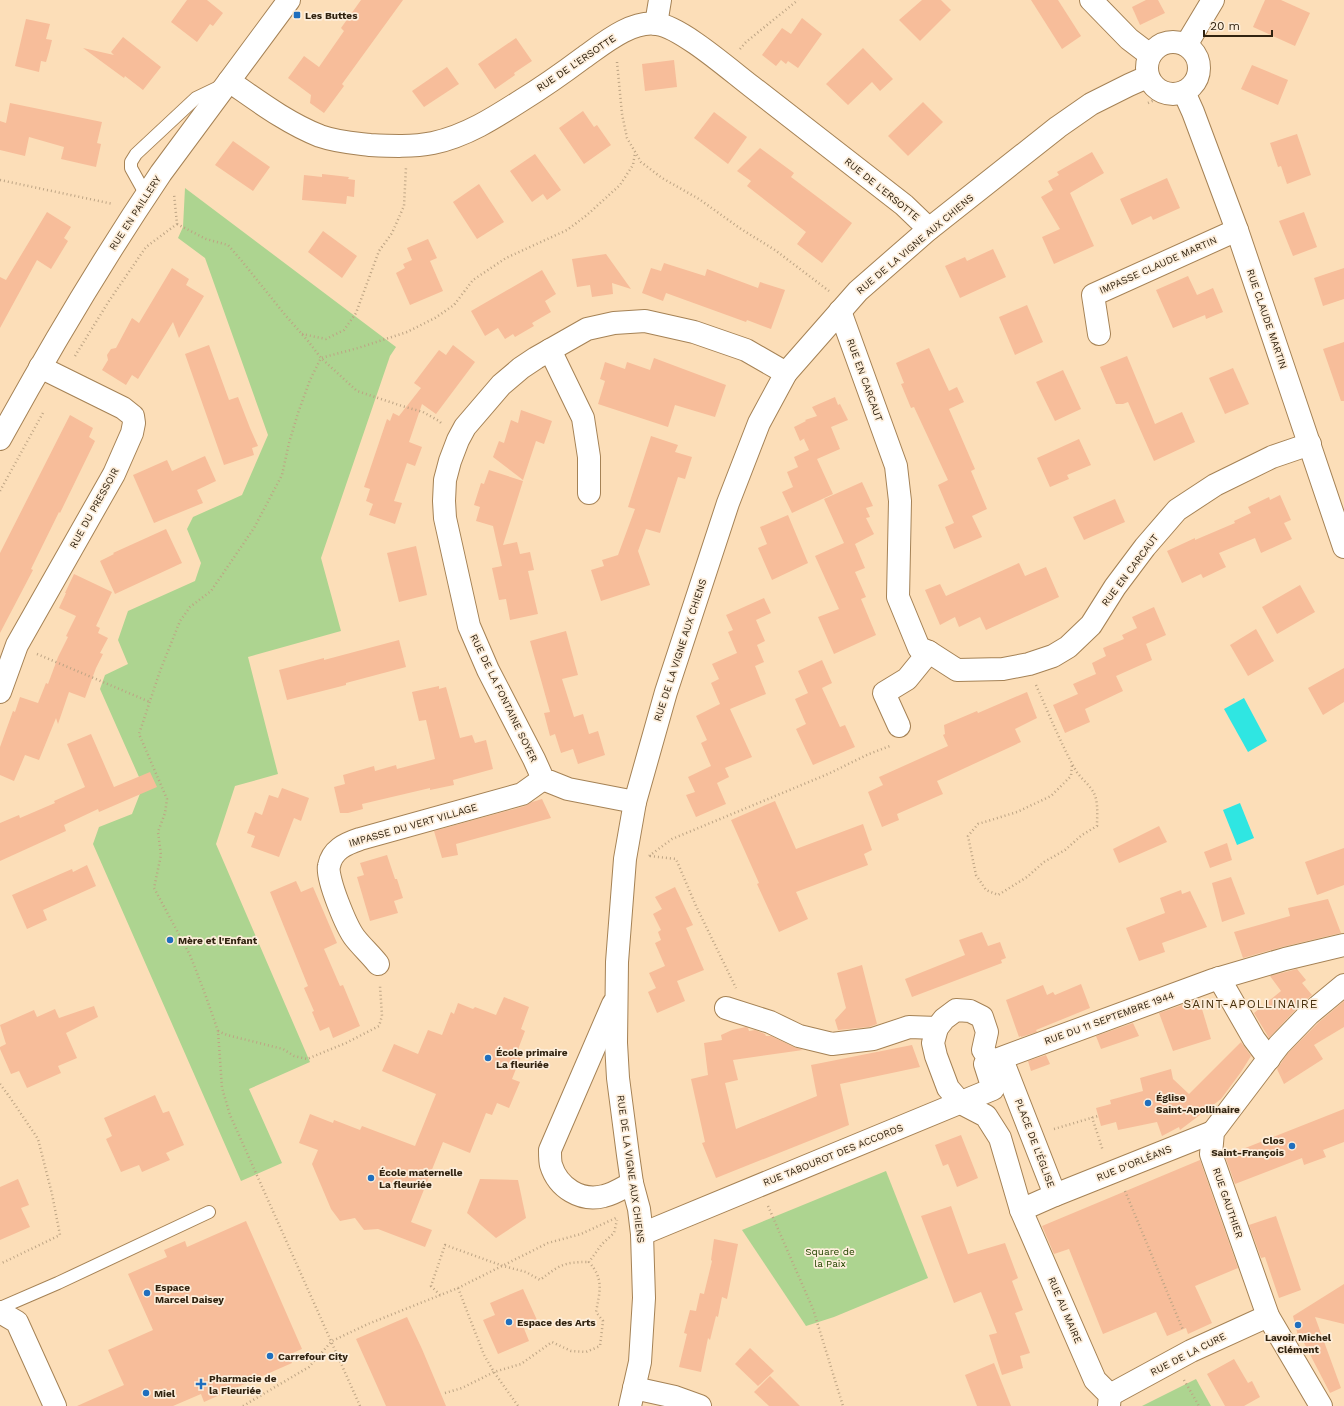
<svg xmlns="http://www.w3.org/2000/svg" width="1344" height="1406" font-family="'Work Sans',sans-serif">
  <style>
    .green { fill: #add490 }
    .water { fill: #2fe6e2 }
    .building { fill: #f7bd9a }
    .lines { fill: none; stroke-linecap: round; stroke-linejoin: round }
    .lane-casing { stroke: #a58255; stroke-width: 14 }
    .street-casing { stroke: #a58255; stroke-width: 24 }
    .path { stroke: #bda484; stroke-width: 2.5; stroke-dasharray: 1 3; stroke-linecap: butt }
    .lane { stroke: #fff; stroke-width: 12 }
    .street { stroke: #fff; stroke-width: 22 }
    .poi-dot { fill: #206fbe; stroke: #fdeedb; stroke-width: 1.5 }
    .labels { text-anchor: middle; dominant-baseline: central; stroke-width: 3.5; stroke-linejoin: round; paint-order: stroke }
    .poi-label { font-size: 10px; font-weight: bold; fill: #312310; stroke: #fdeedb; text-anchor: start }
    .street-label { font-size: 10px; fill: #312310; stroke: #fdeedb }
    .park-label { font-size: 10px; fill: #244400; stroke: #fdeedb }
    .quarter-label { font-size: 12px; letter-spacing: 1px; fill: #472f0c; stroke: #fdeedb }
  </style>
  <rect width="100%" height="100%" fill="#fcdeb8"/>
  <g class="green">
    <path d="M185 188 396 347 390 356 321 558 341 631 248 657 278 774 235 786 216 844 310 1062 249 1089 282 1163 241 1181 93 844 99 827 132 814 143 786 100 689 105 675 128 664 118 640 128 611 195 581 201 563 187 529 193 517 242 495 268 435 205 258 178 238 183 227Z"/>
    <path d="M886 1171 928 1278 834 1317 806 1326 742 1230Z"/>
    <path d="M1196 1379 1211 1406H1142Z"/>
  </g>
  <g class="water">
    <path d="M1244 698 1267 741 1248 752 1224 709Z"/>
    <path d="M1240 803 1254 838 1237 845 1223 810Z"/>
  </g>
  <g class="building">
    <path d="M187 0H207L223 13 213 26 210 24 197 42 171 22Z"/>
    <path d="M361 0H403L342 84 344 86 324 113 310 103 311 95 288 78 304 56 319 67 344 31 341 28Z"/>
    <path d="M922 0H941L951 10 920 41 899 20Z"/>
    <path d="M1031 0H1058L1081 36 1062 49Z"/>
    <path d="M1146 0H1158L1165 13 1140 25 1132 7Z"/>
    <path d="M1265 0H1281L1310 13 1295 46 1253 27Z"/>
    <path d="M802 18 822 34 798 68 788 61 786 64 781 60 776 66 762 55 782 28 791 34Z"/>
    <path d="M26 19 50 24 46 39 52 40 49 52 46 62 41 61 39 72 15 66Z"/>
    <path d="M123 37 161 67 143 90 125 76 124 78 83 48 114 55 111 52Z"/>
    <path d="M516 38 532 61 514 73 515 75 495 89 478 64Z"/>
    <path d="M863 48 893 79 880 91 872 82 848 105 826 84Z"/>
    <path d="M674 60 677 87 645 91 642 64Z"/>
    <path d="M1252 65 1288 80 1278 105 1241 89Z"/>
    <path d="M447 67 459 84 424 107 412 91Z"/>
    <path d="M923 102 943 122 908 156 888 136Z"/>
    <path d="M10 103 102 122 97 143 101 144 96 167 61 159 64 147 29 137 25 156 0 150V121L6 123Z"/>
    <path d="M583 111 594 127 597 125 611 145 584 164 559 128Z"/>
    <path d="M714 112 747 137 728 164 694 138Z"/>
    <path d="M1297 134 1311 175 1287 184 1281 166 1278 167 1270 143Z"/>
    <path d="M233 141 270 167 253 191 215 165Z"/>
    <path d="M760 148 794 173 791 177 852 223 822 263 797 244 806 232 747 186 751 181 737 171Z"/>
    <path d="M1092 152 1104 173 1070 193 1094 246 1054 264 1042 237 1060 229 1041 197 1053 190 1048 181 1059 175 1057 172Z"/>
    <path d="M535 154 561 190 547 200 543 194 532 202 510 171Z"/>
    <path d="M322 174 349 177 348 179 355 180 354 197 347 196 346 204 302 200 304 175 322 177Z"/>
    <path d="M1167 178 1180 208 1153 220 1151 216 1132 225 1120 199Z"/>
    <path d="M479 184 504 222 477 239 453 202Z"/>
    <path d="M47 212 71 227 64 238 68 241 51 269 37 260 0 328V277L6 280Z"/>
    <path d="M1304 212 1317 247 1293 256 1279 221Z"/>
    <path d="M323 231 357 256 342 278 308 252Z"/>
    <path d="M428 239 437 258 430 261 443 291 410 305 396 273 405 268 403 264 412 260 407 248Z"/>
    <path d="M993 249 1006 277 960 298 945 266 965 257 967 261Z"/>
    <path d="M606 254 631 289 612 283 613 294 592 297 590 285 577 287 572 259Z"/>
    <path d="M664 263 705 276 707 269 758 288 760 282 785 290 771 329 747 320 746 322 666 293 663 301 642 293 651 268 661 271Z"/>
    <path d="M172 268 189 279 186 285 204 296 179 338 173 322 138 379 132 375 126 385 102 370 108 360 107 355 111 349 116 348 132 318 139 323Z"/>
    <path d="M1344 268V299L1323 306 1314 278Z"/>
    <path d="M542 270 556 294 545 301 551 312 532 323 534 326 515 337 513 334 505 339 498 328 485 336 471 311Z"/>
    <path d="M1188 276 1197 295 1213 288 1223 312 1206 319 1205 315 1173 328 1156 290Z"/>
    <path d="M1027 305 1043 342 1015 355 999 317Z"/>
    <path d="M1344 342V401H1341L1323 349Z"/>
    <path d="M209 345 229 400 238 397 250 428 258 446 252 448 254 455 224 465 185 354Z"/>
    <path d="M453 345 475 362 436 414 422 404 409 442 422 447 415 466 407 463 394 501 402 503 395 524 369 515 373 504 366 501 370 489 364 487 387 419 390 421 393 413 399 416 421 388 414 383 439 350 446 355Z"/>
    <path d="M929 348 949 391 957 387 964 402 949 409 975 469 971 471 987 509 972 516 982 537 954 549 945 527 954 523 938 485 948 480 914 407 911 408 901 384 904 383 896 363Z"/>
    <path d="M1127 356 1155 424 1182 412 1195 442 1154 461 1128 402 1123 404H1116L1100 367Z"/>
    <path d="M654 358 726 385 715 417 675 405 668 427 598 404 605 381 600 379 605 362 625 369 627 362 650 370Z"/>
    <path d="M1233 368 1249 404 1225 414 1209 378Z"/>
    <path d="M1063 370 1081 409 1055 421 1036 382Z"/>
    <path d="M835 397 838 405 840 404 848 420 831 427 840 449 817 459 833 494 792 513 782 492 793 487 787 472 798 467 794 457 809 450 804 439 805 438 800 441 794 427 806 421 805 420 817 416 812 407Z"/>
    <path d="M521 410 552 421 544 444 536 441 523 480 493 457 499 441 504 443 511 420 518 423Z"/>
    <path d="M70 415 93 428 89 437 95 441 60 513 59 512 31 569 33 570 0 633V553Z"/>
    <path d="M651 436 678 445 675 452 692 457 685 479 678 477 660 533 646 529 638 551 650 585 601 601 591 570 604 566 602 560 618 555 635 509 628 507Z"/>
    <path d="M1079 439 1091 465 1067 475 1069 479 1050 487 1037 458Z"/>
    <path d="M205 456 216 481 197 490 203 503 154 523 133 475 167 460 172 471Z"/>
    <path d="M489 470 523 481 503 545 517 542 520 554 530 552 534 570 528 571 538 614 510 620 506 599 499 600 492 568 502 566 493 526 476 521 480 507 474 505 481 483 484 484Z"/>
    <path d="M862 482 873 506 866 508 870 517 866 518 874 534 855 544 865 568 855 572 866 597 861 599 876 635 834 654 818 617 839 609 815 556 844 543 824 499Z"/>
    <path d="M1280 495 1291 520 1284 523 1292 539 1261 553 1255 538 1219 553 1226 567 1203 578 1201 574 1182 583 1167 551 1195 538V540L1235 523 1234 521 1251 513 1248 507 1269 497 1270 500Z"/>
    <path d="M1115 499 1125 522 1084 540 1073 517Z"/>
    <path d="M788 515 808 563 772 580 758 548 767 544 760 527Z"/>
    <path d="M166 529 182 563 115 594 100 561 114 554 113 553Z"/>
    <path d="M416 546 427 595 399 602 387 553Z"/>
    <path d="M1019 563 1025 576 1046 567 1059 597 986 630 980 617 959 627 955 617 940 625 925 590 940 584 946 596Z"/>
    <path d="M74 574 112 592 96 626 100 628 98 633 108 638 100 653 103 654 96 668 85 698 69 692 58 724 56 718 39 760 25 755 14 781 0 775V747L13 711 15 712 20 697 38 703 46 683 48 684 58 657 68 637 66 636 76 616 59 608 66 593H65Z"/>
    <path d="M1300 585 1315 612 1277 634 1262 607Z"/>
    <path d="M764 598 771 613 756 620 765 641 757 645 764 662 755 666 766 694 730 709 752 757 725 768 729 777 717 783 726 804 696 817 686 795 695 792 688 777 711 766 701 743 707 740 696 716 720 704 711 683 719 679 712 664 737 653 728 632 733 630 726 615Z"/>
    <path d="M1154 607 1166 635 1146 644 1152 660 1116 676 1123 691 1085 709 1090 722 1065 733 1053 705 1078 694 1073 684 1096 674 1092 663 1106 656 1103 648 1124 639 1122 635 1137 628 1132 617Z"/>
    <path d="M1256 629 1274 661 1248 676 1230 645Z"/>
    <path d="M566 631 578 675 562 679 574 717 583 714 589 734 598 731 605 755 578 764 573 749 561 753 555 734 550 736 544 713 550 712 530 641Z"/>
    <path d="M399 640 406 667 346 683V685L287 700 279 670 324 658V660Z"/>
    <path d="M822 660 832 683 822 688 840 727 845 725 855 747 813 765 796 729 806 724 795 699 808 693 798 671Z"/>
    <path d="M1344 668V702L1323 715 1308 688Z"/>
    <path d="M439 686V689L446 687 460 738 472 735 475 743 486 740 493 769 453 780 454 785 430 790V788L362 804 363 809 348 813H340L334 787 345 784 343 775 374 766 375 771 396 765 397 769 435 759 426 720 419 721 412 692Z"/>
    <path d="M1027 692 1037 718 1015 729 1021 742 937 781 943 794 897 814 899 820 882 827 868 792 883 785 879 777 948 746 943 735 945 734 944 725 977 711 978 713Z"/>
    <path d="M91 734 114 787 150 772 157 787 99 812 98 809 64 825 66 831 0 861V823L19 815 20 818 55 803 54 801 85 787 67 744Z"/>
    <path d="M282 788 309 798 301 821 294 818 279 857 251 847 255 836 247 833 255 812 262 815 269 795 278 798Z"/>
    <path d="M542 799 551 818 456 844 458 855 442 858 434 831 525 806 532 802Z"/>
    <path d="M775 801 796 849 863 824 872 850 864 854 868 865 796 892 808 919 779 932 757 884 759 883 731 820Z"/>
    <path d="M1159 826 1167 842 1119 863 1113 849Z"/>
    <path d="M1227 843 1232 860 1210 868 1204 852Z"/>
    <path d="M1344 848V885L1317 895 1305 862Z"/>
    <path d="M387 855 395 879H397L403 898 394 901 398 913 370 921 357 877 364 875 360 863Z"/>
    <path d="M87 865 96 886 43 910 47 920 27 929 12 895 72 869 73 872Z"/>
    <path d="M1231 877 1245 914 1222 922 1212 883Z"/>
    <path d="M296 881 301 892 313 887 337 943 324 949 340 986 343 985 360 1026 333 1038 329 1027 320 1031 312 1012 314 1011 304 988 308 986 270 892Z"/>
    <path d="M675 887 693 925 686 928 704 970 677 981 685 1001 657 1013 648 992 656 988 649 973 665 966 655 943 661 940 658 932 661 930 653 914 662 909 655 897Z"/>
    <path d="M1181 890 1182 894 1190 891 1207 927 1162 943 1165 952 1139 961 1126 928 1165 913 1160 898Z"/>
    <path d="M1328 899 1341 933 1282 947 1243 958 1234 932 1290 916 1288 908Z"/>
    <path d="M982 932 988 946 1000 942 1006 958 1001 960 1002 963 912 997 905 979 965 955 959 940Z"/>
    <path d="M862 965 877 1024 869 1027 838 1030 835 1020 846 1008 837 973Z"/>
    <path d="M1297 969 1306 980 1302 983 1312 995 1300 1005 1269 1038 1254 1013 1281 991 1270 976Z"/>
    <path d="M1081 984 1090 1008 1036 1030 1037 1032 1021 1037V1036L1019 1037 1006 1000 1043 985 1047 995 1053 992 1055 995Z"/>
    <path d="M504 997 529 1007 521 1029 525 1031 517 1052 522 1054 512 1079 520 1082 509 1108 497 1103 492 1115 486 1113 470 1153 443 1142 411 1222 432 1230 425 1247 378 1229 364 1230 355 1218 340 1221 331 1209 312 1164 318 1150 299 1143 310 1114 333 1123 334 1120 360 1130 362 1126 415 1146 436 1094 382 1071 394 1044 418 1054 428 1030 442 1035 451 1012 454 1014 458 1003 473 1009 475 1007 496 1015Z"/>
    <path d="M1199 999 1211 1039 1173 1051 1159 1013Z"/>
    <path d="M1344 1001V1027L1314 1045 1323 1059 1284 1084 1277 1069 1288 1053 1318 1023Z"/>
    <path d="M94 1006 98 1017 66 1033 77 1058 58 1066 61 1073 27 1088 19 1071 11 1074 0 1049V1047L6 1044 0 1025 34 1010 37 1017 55 1009 59 1018Z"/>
    <path d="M1133 1023 1139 1036 1101 1049 1096 1036Z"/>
    <path d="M746 1027 748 1028 749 1031 755 1030 765 1034 766 1036H771L794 1047 803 1050 733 1060 738 1080 725 1083 736 1129 817 1096 811 1065 912 1045 920 1067 840 1084 849 1125 716 1178 702 1143 705 1142 691 1079 708 1075 704 1043 722 1040 721 1035 732 1030Z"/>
    <path d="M1241 1042 1251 1056 1241 1072 1221 1099 1180 1130 1179 1127 1162 1136 1157 1122 1118 1130 1116 1122 1101 1126 1096 1108 1111 1104 1110 1100 1143 1091 1140 1078 1171 1069 1173 1079 1189 1094Z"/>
    <path d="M1046 1055 1050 1064 1031 1071 1028 1061Z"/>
    <path d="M155 1095 163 1113 169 1111 184 1145 166 1153 170 1160 142 1172 139 1165 121 1172 106 1139 112 1136 104 1118Z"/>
    <path d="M1344 1109V1142L1323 1150 1326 1157 1304 1165 1302 1158 1235 1184 1225 1156Z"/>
    <path d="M961 1135 978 1178 957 1187 948 1164 943 1166 935 1145Z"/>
    <path d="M1200 1160 1238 1268 1195 1286 1212 1323 1188 1334 1186 1328 1167 1336 1156 1312 1103 1334 1069 1249 1054 1254 1042 1226Z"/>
    <path d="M18 1179 29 1205 21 1208 30 1227 0 1240V1187Z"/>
    <path d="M480 1179 518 1180 526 1218 496 1238 467 1213Z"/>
    <path d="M951 1206 968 1254 1005 1243 1018 1278 1012 1281 1023 1310 1015 1313 1030 1353 1020 1356 1023 1368 1002 1375 989 1335 997 1333 981 1292 954 1303 921 1216Z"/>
    <path d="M1276 1216 1301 1290 1279 1298 1265 1257 1261 1258 1249 1225Z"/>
    <path d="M246 1221 302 1349 288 1355 292 1363 204 1402 201 1394 173 1406H77L124 1385 108 1350 153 1330 128 1274 167 1257 164 1250 185 1241 187 1247Z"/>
    <path d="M714 1239 738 1244 727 1299 722 1297 718 1317 716 1316 710 1340 708 1338 701 1372 679 1367 687 1334 684 1333 690 1310 696 1311 700 1293 704 1294 712 1261 711 1260Z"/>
    <path d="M1344 1284V1324L1315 1317 1341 1388 1330 1393 1302 1339 1299 1340 1293 1316Z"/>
    <path d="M523 1289 537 1320 523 1326 529 1341 498 1354 483 1320 495 1315 490 1303Z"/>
    <path d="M407 1317 422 1349 446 1406H386L370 1370 356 1339Z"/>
    <path d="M750 1348 774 1371 758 1386 735 1364Z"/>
    <path d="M1234 1359 1248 1383 1252 1381 1260 1397 1244 1406H1225L1207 1374Z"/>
    <path d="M994 1363 1011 1406H977L965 1375Z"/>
    <path d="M770 1376 800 1406H769L754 1392Z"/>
  </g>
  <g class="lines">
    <defs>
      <g id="lane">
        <path d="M146 195 131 168V162L136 154 196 98 221 86"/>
        <path d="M0 1308 58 1283 209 1212"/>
      </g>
      <g id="street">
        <path d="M1091 0 1129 39 1150 55"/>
        <path d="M656 24 660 0"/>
        <circle cx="1173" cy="68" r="26"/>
        <path d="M1186 45 1213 0"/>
        <path d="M229 81C258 101 287 123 320 136 337 142 353 143 370 145 391 146 413 147 433 143 466 136 494 118 522 100 543 87 563 73 583 58 603 44 631 20 657 24 681 27 730 70 751 86 802 126 853 165 904 205L929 229"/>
        <path d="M1184 92 1193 112 1237 230 1344 547"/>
        <path d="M840 311 896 466 900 501 898 597 919 648 929 652 957 670 1003 669 1029 664 1053 656 1068 647 1091 625 1115 587 1145 547 1177 510 1215 485 1272 457 1310 444"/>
        <path d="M1099 334 1093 295 1237 230"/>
        <path d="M550 350 583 418 589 457V493"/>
        <path d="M0 439C50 348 103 259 161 173L289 0"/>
        <path d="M0 692 17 645 114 474 132 433 134 423 133 416 123 408 40 367"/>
        <path d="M899 726 884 693 907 679 929 652"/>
        <path d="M635 802 568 789 543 779 534 759 488 670 469 626 445 518 444 501 445 480 450 461 458 440 465 427 501 385 521 368 536 358 587 329 614 323 645 321 694 332 746 350 786 373"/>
        <path d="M378 964C371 955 362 947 355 938 347 928 326 878 329 866 332 850 345 844 360 839L522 794 543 779"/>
        <path d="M1219 978 1254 1039 1269 1059"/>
        <path d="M613 1004 550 1150C550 1155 550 1161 551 1165 558 1188 581 1202 604 1196 614 1194 624 1187 632 1183"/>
        <path d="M726 1008 770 1022 799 1036 832 1044 873 1039 909 1027 937 1028"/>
        <path d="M956 1010 970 1011 982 1017 987 1032 983 1050 992 1063 1005 1067 1055 1195 1021 1210 1000 1138 986 1116 961 1103 948 1088 936 1056 933 1043 937 1028 944 1019Z"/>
        <path d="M1055 1195 1213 1132"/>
        <path d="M1021 1210 1095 1380 1110 1395 1109 1406"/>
        <path d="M642 1234 993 1089 985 1064 1213 980 1285 959 1344 945"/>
        <path d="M0 1312 17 1322 55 1406"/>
        <path d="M634 1388 675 1397 700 1406"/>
        <path d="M1110 1395 1191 1351 1268 1316"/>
        <path d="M630 1406 640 1362 644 1298 642 1234 639 1209 632 1183 628 1155 618 1078 616 1043 617 962 625 859 635 802 666 692 728 503 759 423 786 373 858 291 929 229 1058 127 1091 104 1129 85 1147 77"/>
        <path d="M1321 1406 1268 1316 1211 1154 1213 1132 1279 1045 1309 1014 1344 985"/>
      </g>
    </defs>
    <use href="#lane" class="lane-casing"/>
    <use href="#street" class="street-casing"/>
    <g class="path">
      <path d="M740 49 746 42 798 0"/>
      <path d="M617 62 622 114 627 138 641 162 662 178 699 199 741 229 775 250 829 291"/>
      <path d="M1148 103 1163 96"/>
      <path d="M0 180 113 204"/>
      <path d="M177 224 206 239 228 245 241 260 286 316 308 341 321 358 357 391 402 406 423 412 439 421 442 424"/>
      <path d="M302 334 326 339 344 330 356 313 379 251 392 233 404 206 406 167"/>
      <path d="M75 356 109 301 146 247 177 224 174 194"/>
      <path d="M0 491 44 411"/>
      <path d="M37 654 150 702"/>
      <path d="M1036 685C1049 714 1060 742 1075 769 1081 780 1093 786 1096 799 1098 808 1097 817 1097 826L1082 835 1065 850 1044 862 1027 877 998 895 986 890 976 875 968 836 978 824 1017 812 1051 796 1071 776 1072 764"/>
      <path d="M649 856 672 839 828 774 869 754 890 746"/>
      <path d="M650 856 676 859 696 906 736 988"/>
      <path d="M218 1031 227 1035 283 1049 294 1056 307 1059 346 1043 379 1026 382 1016 380 986"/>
      <path d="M0 1084 9 1096 38 1139 52 1194 60 1235 0 1264"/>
      <path d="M1092 1117 1103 1151"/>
      <path d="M1054 1129 1098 1116"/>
      <path d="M1125 1191 1183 1330"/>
      <path d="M768 1206 813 1309 843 1406"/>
      <path d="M458 1288 484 1355 494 1372 518 1406"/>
      <path d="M440 1295 431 1286 445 1245 503 1266 526 1272 540 1280C560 1265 563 1262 589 1262"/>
      <path d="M1184 1380 1199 1406"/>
      <path d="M445 1393 462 1388 494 1372 521 1364 552 1342 571 1351 586 1352 600 1346 603 1321 596 1312C600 1291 604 1279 589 1262L602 1244 614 1233 617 1220"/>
      <path d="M243 1406 309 1367 332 1341 368 1324 458 1288 548 1243 581 1234 618 1217"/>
      <path d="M360 1406 230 1115 222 1088 218 1031 204 991 190 955 154 888 161 855 158 832 165 813 167 799 139 734 160 671 180 621 190 607 211 591 254 528 282 475 289 443 298 413 310 380 321 358 358 348 407 332 435 318 454 305 473 280 506 258 567 230 587 215 620 185 633 165 635 153"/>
    </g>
    <use href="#lane" class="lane"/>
    <use href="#street" class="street"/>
  </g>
  <g class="poi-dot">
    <rect x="293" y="11" width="8" height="8" rx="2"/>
    <circle cx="170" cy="940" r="4"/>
    <circle cx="488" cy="1058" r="4"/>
    <circle cx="1148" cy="1103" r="4"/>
    <circle cx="1292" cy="1146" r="4"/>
    <circle cx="371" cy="1178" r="4"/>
    <circle cx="147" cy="1293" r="4"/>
    <circle cx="509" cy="1322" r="4"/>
    <circle cx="1298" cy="1325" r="4"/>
    <circle cx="270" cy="1356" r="4"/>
    <path d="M199 1378h4v4h4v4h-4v4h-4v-4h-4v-4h4z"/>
    <circle cx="146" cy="1393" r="4"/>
  </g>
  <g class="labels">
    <g class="poi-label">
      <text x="305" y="15">Les Buttes</text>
      <text x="178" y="940">Mère et l'Enfant</text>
      <text x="496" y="1052">École primaire<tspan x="496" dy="12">La fleuriée</tspan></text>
      <text x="1156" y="1097">Église<tspan x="1156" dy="12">Saint-Apollinaire</tspan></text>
      <text x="1284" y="1140" text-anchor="end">Clos<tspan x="1284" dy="12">Saint-François</tspan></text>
      <text x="379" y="1172">École maternelle<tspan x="379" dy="12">La fleuriée</tspan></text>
      <text x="155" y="1287">Espace<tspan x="155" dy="12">Marcel Daisey</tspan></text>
      <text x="517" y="1322">Espace des Arts</text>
      <text x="1298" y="1337" text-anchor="middle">Lavoir Michel<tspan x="1298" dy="12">Clément</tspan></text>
      <text x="278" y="1356">Carrefour City</text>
      <text x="209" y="1378">Pharmacie de<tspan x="209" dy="12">la Fleuriée</tspan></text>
      <text x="154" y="1393">Miel</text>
    </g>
    <g class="street-label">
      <text transform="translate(576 63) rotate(-34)">RUE DE L'ERSOTTE</text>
      <text transform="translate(882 189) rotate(39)">RUE DE L'ERSOTTE</text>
      <text transform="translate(135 213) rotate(-57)">RUE EN PAILLERY</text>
      <text transform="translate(915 244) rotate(-40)">RUE DE LA VIGNE AUX CHIENS</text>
      <text transform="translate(1158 265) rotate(-24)">IMPASSE CLAUDE MARTIN</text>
      <text transform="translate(1267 319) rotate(71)">RUE CLAUDE MARTIN</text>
      <text transform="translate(865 380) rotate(70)">RUE EN CARCAUT</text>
      <text transform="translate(94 508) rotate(-61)">RUE DU PRESSOIR</text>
      <text transform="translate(1130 570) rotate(-53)">RUE EN CARCAUT</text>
      <text transform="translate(680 650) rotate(-72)">RUE DE LA VIGNE AUX CHIENS</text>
      <text transform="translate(504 698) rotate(64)">RUE DE LA FONTAINE SOYER</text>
      <text transform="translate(413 825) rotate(-16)">IMPASSE DU VERT VILLAGE</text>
      <text transform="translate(1109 1018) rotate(-20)">RUE DU 11 SEPTEMBRE 1944</text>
      <text transform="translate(1035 1143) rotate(69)">PLACE DE L'ÉGLISE</text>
      <text transform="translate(833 1155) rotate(-22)">RUE TABOUROT DES ACCORDS</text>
      <text transform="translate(1134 1163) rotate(-22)">RUE D'ORLÉANS</text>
      <text transform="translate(631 1169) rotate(82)">RUE DE LA VIGNE AUX CHIENS</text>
      <text transform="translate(1228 1203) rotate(71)">RUE GAUTHIER</text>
      <text transform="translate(1065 1310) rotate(67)">RUE AU MAIRE</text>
      <text transform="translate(1188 1354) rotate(-27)">RUE DE LA CURE</text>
    </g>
    <g class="park-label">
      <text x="830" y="1251">Square de<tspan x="830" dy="12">la Paix</tspan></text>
    </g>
    <g class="quarter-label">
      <text x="1251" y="1004">SAINT-APOLLINAIRE</text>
    </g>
  </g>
  <path d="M1204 30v6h68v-6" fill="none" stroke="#312310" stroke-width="2"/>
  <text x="1210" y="30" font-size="12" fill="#312310" stroke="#fdeedb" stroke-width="3" paint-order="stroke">20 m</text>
</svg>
